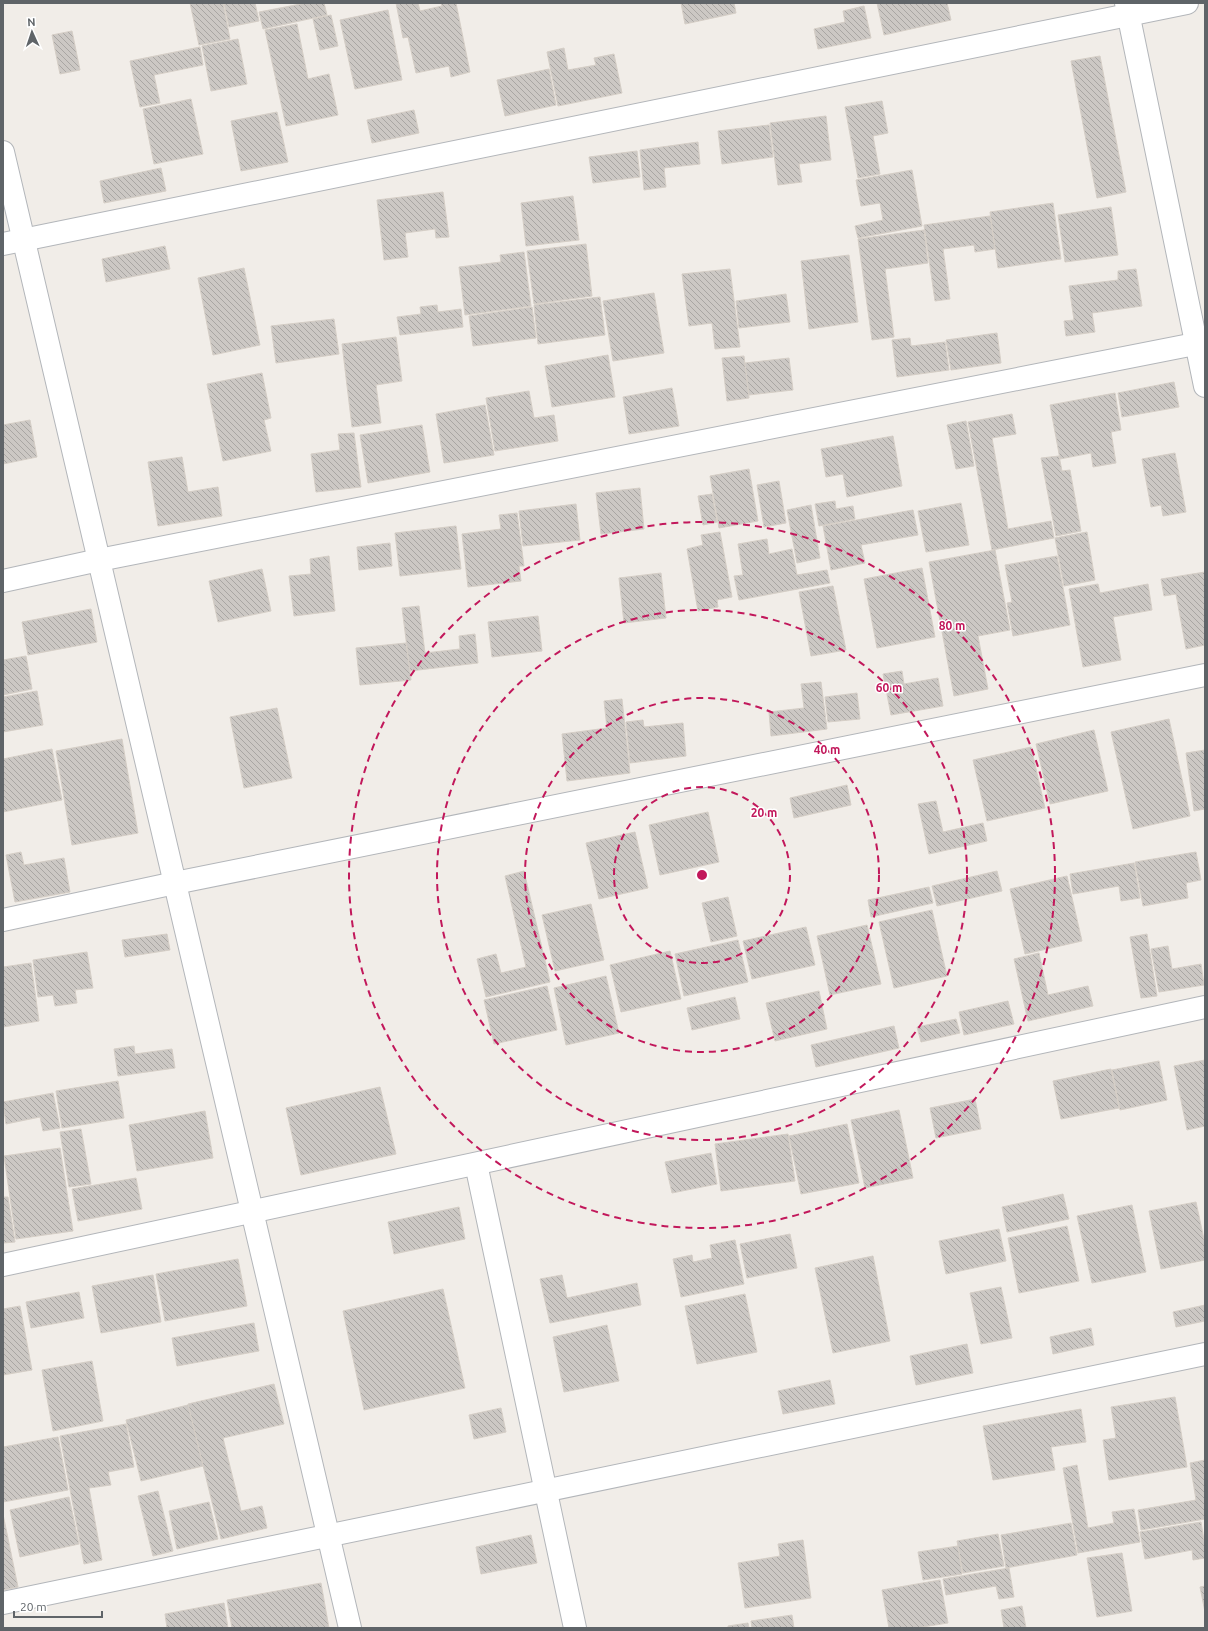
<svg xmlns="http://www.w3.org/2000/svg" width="1208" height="1631" font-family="Ubuntu,sans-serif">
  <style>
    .building { fill: url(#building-back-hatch); stroke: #d5cec6 }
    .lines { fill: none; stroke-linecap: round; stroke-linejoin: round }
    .minor-casing { stroke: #b3b6ba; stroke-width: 24 }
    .minor { stroke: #fff; stroke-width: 22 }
    .ring { fill: none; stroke: #c2185b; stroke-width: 2; stroke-dasharray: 7 5 }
    .centre { fill: #c2185b; stroke: #fff; stroke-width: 2 }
    .ring-label { font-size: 12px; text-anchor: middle; font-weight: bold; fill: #c2185b; stroke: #fff; stroke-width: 3; stroke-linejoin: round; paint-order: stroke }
  </style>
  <defs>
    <pattern id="building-back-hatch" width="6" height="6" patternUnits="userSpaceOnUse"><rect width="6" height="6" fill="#ccc8c4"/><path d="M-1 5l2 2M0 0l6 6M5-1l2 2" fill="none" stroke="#a9a6a3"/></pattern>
  </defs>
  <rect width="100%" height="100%" fill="#f1ede8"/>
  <g class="building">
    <path d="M190 3H223L230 39 199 45Z"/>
    <path d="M224 3H255L259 21 229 27Z"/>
    <path d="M306 3H324L327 15 263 29 259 12Z"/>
    <path d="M396 3H418L420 11 442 6 441 3H456L470 72 451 77 449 66 416 73 408 37 403 38Z"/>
    <path d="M681 3H734L736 13 685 24Z"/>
    <path d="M877 3H947L951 20 884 35Z"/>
    <path d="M864 6 871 38 818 49 814 29 845 22 843 11Z"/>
    <path d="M388 10 402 80 355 89 340 20Z"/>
    <path d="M331 15 338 46 320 50 313 19Z"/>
    <path d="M297 24 308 79 329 74 338 115 286 126 265 30Z"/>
    <path d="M72 31 80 70 60 74 52 35Z"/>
    <path d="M238 39 247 84 211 91 202 46Z"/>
    <path d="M200 47 203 65 154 75 160 103 140 107 130 61Z"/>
    <path d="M564 48 568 70 596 65 594 58 614 54 622 93 558 106 547 52Z"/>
    <path d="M1100 56 1126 192 1097 198 1071 61Z"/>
    <path d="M549 69 556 105 505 116 497 80Z"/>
    <path d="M191 99 203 154 154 164 143 109Z"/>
    <path d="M882 101 888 133 873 136 880 174 858 178 845 107Z"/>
    <path d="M414 110 419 133 372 143 367 120Z"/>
    <path d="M277 112 288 162 241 171 231 121Z"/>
    <path d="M826 116 831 160 799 164 802 182 778 185 770 123Z"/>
    <path d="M769 125 773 157 722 164 718 131Z"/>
    <path d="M698 142 700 164 664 168 666 187 644 190 640 150Z"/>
    <path d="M637 151 640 177 593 183 589 157Z"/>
    <path d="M161 168 166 191 104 203 100 181Z"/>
    <path d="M912 170 922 226 858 238 855 226 883 220 880 203 861 206 856 180Z"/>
    <path d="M443 192 449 237 436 238 435 229 405 233 408 257 384 260 377 200Z"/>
    <path d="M573 196 579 240 526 246 521 203Z"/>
    <path d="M1053 203 1061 259 998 268 990 212Z"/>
    <path d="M1111 207 1118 255 1065 262 1058 215Z"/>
    <path d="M990 216 995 249 975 252 974 245 943 249 950 299 935 301 924 225Z"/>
    <path d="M924 230 928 263 885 269 894 337 872 340 858 239Z"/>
    <path d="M586 244 592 296 534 304 527 251Z"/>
    <path d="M165 246 170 269 106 282 102 259Z"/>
    <path d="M524 252 531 306 465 315 459 267 501 262 500 255Z"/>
    <path d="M849 255 858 322 809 329 801 261Z"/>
    <path d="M244 268 260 345 213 355 198 278Z"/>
    <path d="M730 269 740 347 715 349 712 323 689 326 682 274Z"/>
    <path d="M1136 269 1142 306 1092 313 1095 332 1066 336 1064 321 1074 320 1069 286 1118 280V271Z"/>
    <path d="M654 293 664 353 613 361 603 301Z"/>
    <path d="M786 294 790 322 739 328 736 301Z"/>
    <path d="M600 297 605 335 538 344 534 305Z"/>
    <path d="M437 305 438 312 461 309 463 327 400 335 397 317 421 314 420 307Z"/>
    <path d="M532 307 536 338 473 346 469 316Z"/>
    <path d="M334 319 339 354 276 363 271 326Z"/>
    <path d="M997 333 1001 363 951 370 946 340Z"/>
    <path d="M396 337 402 381 376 385 381 423 352 427 342 344Z"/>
    <path d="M910 338 911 346 945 342 949 370 897 377 892 340Z"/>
    <path d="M608 355 615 397 552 407 545 366Z"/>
    <path d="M744 356 749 398 727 401 722 358Z"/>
    <path d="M789 358 793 390 749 395 745 363Z"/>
    <path d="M262 373 271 418 264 420 271 451 223 461 207 384Z"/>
    <path d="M1174 382 1179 407 1122 417 1118 393Z"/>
    <path d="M672 388 679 426 629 434 623 397Z"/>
    <path d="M529 391 534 418 554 415 558 441 495 451 486 398Z"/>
    <path d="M1115 393 1121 430 1111 432 1116 463 1093 467 1091 453 1060 459 1050 405Z"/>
    <path d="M485 405 494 455 444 463 436 414Z"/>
    <path d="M1012 414 1016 434 992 438 1008 529 1051 521 1054 538 992 550 968 422Z"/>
    <path d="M30 420 37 457 3 464V425Z"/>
    <path d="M966 421 974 466 956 469 947 425Z"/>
    <path d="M422 425 430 472 368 483 360 435Z"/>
    <path d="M354 433 361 487 316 492 311 454 340 450 338 434Z"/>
    <path d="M893 436 902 486 847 497 843 474 826 477 821 449Z"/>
    <path d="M1175 453 1186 512 1163 516 1161 505 1151 507 1142 459Z"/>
    <path d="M1059 456 1062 471 1070 470 1081 531 1056 536 1041 458Z"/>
    <path d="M182 457 188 492 218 487 222 516 158 526 148 462Z"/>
    <path d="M749 469 758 521 719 528 710 476Z"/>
    <path d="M779 481 786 523 764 527 757 485Z"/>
    <path d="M640 488 644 529 601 534 596 493Z"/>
    <path d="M712 494 717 522 703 525 698 496Z"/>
    <path d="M835 501 836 509 853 506 855 519 819 526 815 504Z"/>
    <path d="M961 503 969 545 926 552 918 511Z"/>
    <path d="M576 504 580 540 523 546 519 511Z"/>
    <path d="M811 505 820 558 797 563 787 510Z"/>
    <path d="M913 510 918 535 861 545 865 563 831 570 823 526Z"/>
    <path d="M517 513 524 566H519L521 581 468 587 462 534 501 529 499 515Z"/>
    <path d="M456 526 461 569 400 576 395 533Z"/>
    <path d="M720 532 732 597 717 600 718 607 698 611 687 549 703 545 701 535Z"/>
    <path d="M1087 532 1095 580 1064 586 1055 538Z"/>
    <path d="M767 539 769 554 792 549 797 575 827 570 830 583 739 600 734 576 743 575 738 544Z"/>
    <path d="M390 543 392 566 359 570 357 547Z"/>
    <path d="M995 550 1010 630 978 636 988 689 954 696 929 562Z"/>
    <path d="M329 556 335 611 294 616 289 576 311 574 310 559Z"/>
    <path d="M1057 556 1070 625 1013 636 1007 603 1012 602 1005 565Z"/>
    <path d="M922 568 935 637 877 648 864 579Z"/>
    <path d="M262 569 271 611 218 622 209 581Z"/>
    <path d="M1205 572V645L1186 649 1176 594 1164 596 1161 579Z"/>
    <path d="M661 573 666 618 624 623 619 578Z"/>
    <path d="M1098 584 1100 593 1148 584 1152 610 1113 617 1121 660 1083 667 1069 589Z"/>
    <path d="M833 586 846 650 811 656 799 592Z"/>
    <path d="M419 606 425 653 460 649 459 636 475 634 478 663 410 671 402 608Z"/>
    <path d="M91 609 97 642 28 655 22 622Z"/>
    <path d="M538 616 542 651 492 657 488 622Z"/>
    <path d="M406 643 411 680 360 685 356 648Z"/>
    <path d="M26 656 32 689 3 695V660Z"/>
    <path d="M902 671 904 684 938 678 943 706 891 715 883 674Z"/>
    <path d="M821 682 827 729 771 736 769 712 804 708 801 684Z"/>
    <path d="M37 691 43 725 3 732V697Z"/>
    <path d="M857 693 860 719 828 722 825 697Z"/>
    <path d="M622 699 630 773 567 781 562 734 607 728 604 701Z"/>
    <path d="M277 708 292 778 244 788 230 717Z"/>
    <path d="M1169 719 1190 816 1133 829 1111 732Z"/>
    <path d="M643 720 644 727 683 723 686 756 630 763 626 722Z"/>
    <path d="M1094 730 1108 791 1050 804 1036 744Z"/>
    <path d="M122 739 138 833 72 845 56 751Z"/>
    <path d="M1031 747 1045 808 987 821 973 760Z"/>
    <path d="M52 749 62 800 3 812V759Z"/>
    <path d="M1205 750V809L1194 811 1186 753Z"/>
    <path d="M847 785 851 805 794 818 790 798Z"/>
    <path d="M936 801 943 832 983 823 987 841 929 854 918 804Z"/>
    <path d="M708 812 719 862 660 875 649 825Z"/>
    <path d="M635 832 648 888 599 899 586 843Z"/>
    <path d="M21 852 24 865 64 858 70 892 15 902 6 855Z"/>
    <path d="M1196 852 1201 880 1186 883 1188 898 1143 906 1135 862Z"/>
    <path d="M1134 863 1140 898 1121 901 1119 886 1073 894 1070 874Z"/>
    <path d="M524 871 550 982 486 997 477 959 496 954 501 973 526 967 505 876Z"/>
    <path d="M997 871 1002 891 937 906 932 886Z"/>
    <path d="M1067 876 1082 941 1025 954 1010 889Z"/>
    <path d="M929 887 933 903 871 917 868 900Z"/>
    <path d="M728 897 737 936 711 942 702 903Z"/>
    <path d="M591 904 604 960 555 971 542 915Z"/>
    <path d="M932 910 947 976 894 988 879 922Z"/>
    <path d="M867 925 881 984 830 995 817 936Z"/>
    <path d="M806 927 815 965 752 979 743 941Z"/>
    <path d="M167 934 170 950 125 957 122 940Z"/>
    <path d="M1147 934 1157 996 1141 998 1130 937Z"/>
    <path d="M738 940 748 982 684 996 675 954Z"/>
    <path d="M1168 946 1172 969 1201 964 1204 985 1159 992 1151 949Z"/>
    <path d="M670 951 681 999 621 1012 610 965Z"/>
    <path d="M87 952 93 988 75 990 77 1003 55 1006 53 995 38 997 33 960Z"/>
    <path d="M1039 953 1048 995 1088 986 1093 1006 1028 1021 1014 959Z"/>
    <path d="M31 963 39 1021 3 1027V967Z"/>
    <path d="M606 976 619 1033 566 1045 554 988Z"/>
    <path d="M547 986 557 1030 494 1044 484 1000Z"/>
    <path d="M819 991 827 1029 775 1041 766 1003Z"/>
    <path d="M735 997 740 1019 692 1030 687 1008Z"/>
    <path d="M1008 1001 1014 1024 964 1035 959 1012Z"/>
    <path d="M956 1019 960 1033 921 1042 917 1027Z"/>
    <path d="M894 1026 899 1048 816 1067 811 1045Z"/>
    <path d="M134 1046 135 1054 172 1049 175 1068 118 1076 114 1049Z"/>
    <path d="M1205 1060V1126L1187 1130 1174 1066Z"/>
    <path d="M1159 1061 1167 1100 1120 1110 1112 1070Z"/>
    <path d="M1111 1069 1119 1108 1061 1119 1053 1081Z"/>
    <path d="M118 1081 124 1118 62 1128 56 1091Z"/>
    <path d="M380 1087 396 1154 301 1175 286 1108Z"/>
    <path d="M53 1093 60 1128 43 1131 40 1117 6 1124 3 1102Z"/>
    <path d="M975 1099 981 1129 936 1138 930 1108Z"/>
    <path d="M899 1110 913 1178 865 1188 851 1120Z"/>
    <path d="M205 1111 213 1158 137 1171 129 1125Z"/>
    <path d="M847 1124 859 1183 801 1194 789 1136Z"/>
    <path d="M81 1129 91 1184 69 1187 60 1132Z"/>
    <path d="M788 1134 795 1181 721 1191 715 1144Z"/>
    <path d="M60 1148 73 1231 16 1239 4 1156Z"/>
    <path d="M711 1153 717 1184 672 1193 665 1162Z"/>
    <path d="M136 1178 142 1209 78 1221 72 1189Z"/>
    <path d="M1063 1194 1069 1219 1007 1232 1002 1207Z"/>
    <path d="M3 1197H8L15 1242 3 1243Z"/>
    <path d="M1196 1202 1205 1244V1260L1161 1269 1149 1211Z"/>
    <path d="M1132 1205 1146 1272 1092 1283 1077 1216Z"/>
    <path d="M459 1207 465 1239 394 1254 388 1222Z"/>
    <path d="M1067 1226 1079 1281 1019 1293 1008 1238Z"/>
    <path d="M999 1229 1006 1261 946 1274 939 1241Z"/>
    <path d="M790 1234 797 1268 747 1278 740 1244Z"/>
    <path d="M735 1240 744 1284 681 1297 673 1259 692 1255 693 1262 712 1258 710 1245Z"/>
    <path d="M873 1256 890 1341 833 1353 815 1268Z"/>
    <path d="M238 1259 247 1306 165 1321 156 1274Z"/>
    <path d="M153 1275 161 1322 101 1333 92 1286Z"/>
    <path d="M562 1275 567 1298 637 1283 641 1305 550 1323 540 1279Z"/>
    <path d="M1001 1287 1012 1338 981 1344 970 1293Z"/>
    <path d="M443 1289 465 1388 364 1410 343 1311Z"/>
    <path d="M79 1292 84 1318 31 1328 26 1302Z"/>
    <path d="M745 1294 757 1352 697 1364 685 1306Z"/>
    <path d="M1205 1305V1321L1176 1327 1173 1312Z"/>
    <path d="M20 1306 32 1370 3 1375V1309Z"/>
    <path d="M254 1323 259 1351 177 1366 172 1338Z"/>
    <path d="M607 1325 619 1381 564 1392 553 1337Z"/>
    <path d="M1091 1328 1094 1345 1053 1354 1050 1337Z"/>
    <path d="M967 1344 973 1373 916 1385 910 1356Z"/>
    <path d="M92 1361 103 1421 53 1431 42 1370Z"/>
    <path d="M830 1380 835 1404 783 1414 778 1391Z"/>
    <path d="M274 1384 284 1424 223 1438 241 1511 262 1506 267 1528 221 1539 188 1404Z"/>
    <path d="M1175 1397 1187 1467 1109 1480 1103 1440 1116 1438 1111 1407Z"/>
    <path d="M188 1405 203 1466 141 1481 126 1420Z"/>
    <path d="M501 1408 506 1432 474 1439 469 1415Z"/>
    <path d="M1081 1409 1086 1442 1051 1447 1055 1470 993 1480 983 1426Z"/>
    <path d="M126 1424 134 1467 108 1472 111 1485 89 1488 102 1560 84 1564 60 1436Z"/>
    <path d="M58 1437 68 1490 3 1502V1447Z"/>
    <path d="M1205 1460V1519L1141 1530 1138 1510 1196 1500 1190 1463Z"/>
    <path d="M1077 1465 1088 1528 1114 1523 1112 1512 1134 1509 1140 1542 1078 1553 1063 1468Z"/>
    <path d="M158 1491 173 1551 153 1556 138 1496Z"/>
    <path d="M69 1497 79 1544 20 1557 10 1510Z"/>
    <path d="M209 1502 218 1539 177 1549 169 1511Z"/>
    <path d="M3 1514 18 1587 3 1590Z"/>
    <path d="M1201 1522 1205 1546V1558L1193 1560 1192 1550 1145 1559 1140 1532Z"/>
    <path d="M1071 1523 1077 1555 1006 1568 1001 1535Z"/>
    <path d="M998 1534 1004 1566 963 1573 957 1541Z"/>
    <path d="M531 1535 537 1563 481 1574 476 1547Z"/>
    <path d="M803 1540 811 1598 745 1608 738 1563 780 1556 778 1544Z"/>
    <path d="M958 1546 962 1574 923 1580 918 1552Z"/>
    <path d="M1122 1553 1132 1611 1097 1617 1087 1558Z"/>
    <path d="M1009 1568 1014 1597 999 1599 996 1586 946 1595 943 1579Z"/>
    <path d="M940 1580 948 1623 916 1628H889L882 1590Z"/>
    <path d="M321 1583 329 1628H232L227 1600Z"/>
    <path d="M1205 1586V1612L1200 1587Z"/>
    <path d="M224 1603 228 1628H167L165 1614Z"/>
    <path d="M1022 1606 1026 1628H1004L1001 1610Z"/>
    <path d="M792 1615 794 1628H752L751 1621Z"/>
    <path d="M748 1623 749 1628H728V1626Z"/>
  </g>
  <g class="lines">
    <defs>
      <g id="minor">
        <path d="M1126 3 1205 386"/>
        <path d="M3 152 350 1628"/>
        <path d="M3 244 1187 3"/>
        <path d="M3 581 99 560 1205 342"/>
        <path d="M3 920 175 883 1205 675"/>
        <path d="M476 1164 575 1628"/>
        <path d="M3 1265 1205 1007"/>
        <path d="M3 1603 1205 1354"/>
      </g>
    </defs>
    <use href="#minor" class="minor-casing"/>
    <use href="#minor" class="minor"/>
  </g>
  <g class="ring">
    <circle cx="702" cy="875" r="88"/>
    <circle cx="702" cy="875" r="177"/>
    <circle cx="702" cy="875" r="265"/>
    <circle cx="702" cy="875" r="353"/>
  </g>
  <circle cx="702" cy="875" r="6" class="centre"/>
  <g class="ring-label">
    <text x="952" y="630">80 m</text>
    <text x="889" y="692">60 m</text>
    <text x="827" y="754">40 m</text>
    <text x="764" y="817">20 m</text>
  </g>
  <rect width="1208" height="1631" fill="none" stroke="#5f6468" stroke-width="8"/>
  <g transform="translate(32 32) rotate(357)" stroke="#ffffff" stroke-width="3" paint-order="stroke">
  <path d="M0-3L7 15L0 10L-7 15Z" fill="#5f6468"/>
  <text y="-6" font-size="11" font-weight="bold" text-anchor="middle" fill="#5f6468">N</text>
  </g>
  <path d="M14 1611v6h88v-6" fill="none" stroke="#5f6468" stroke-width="2"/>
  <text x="20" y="1611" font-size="12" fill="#5f6468" stroke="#ffffff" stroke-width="3" paint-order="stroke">20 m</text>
</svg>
